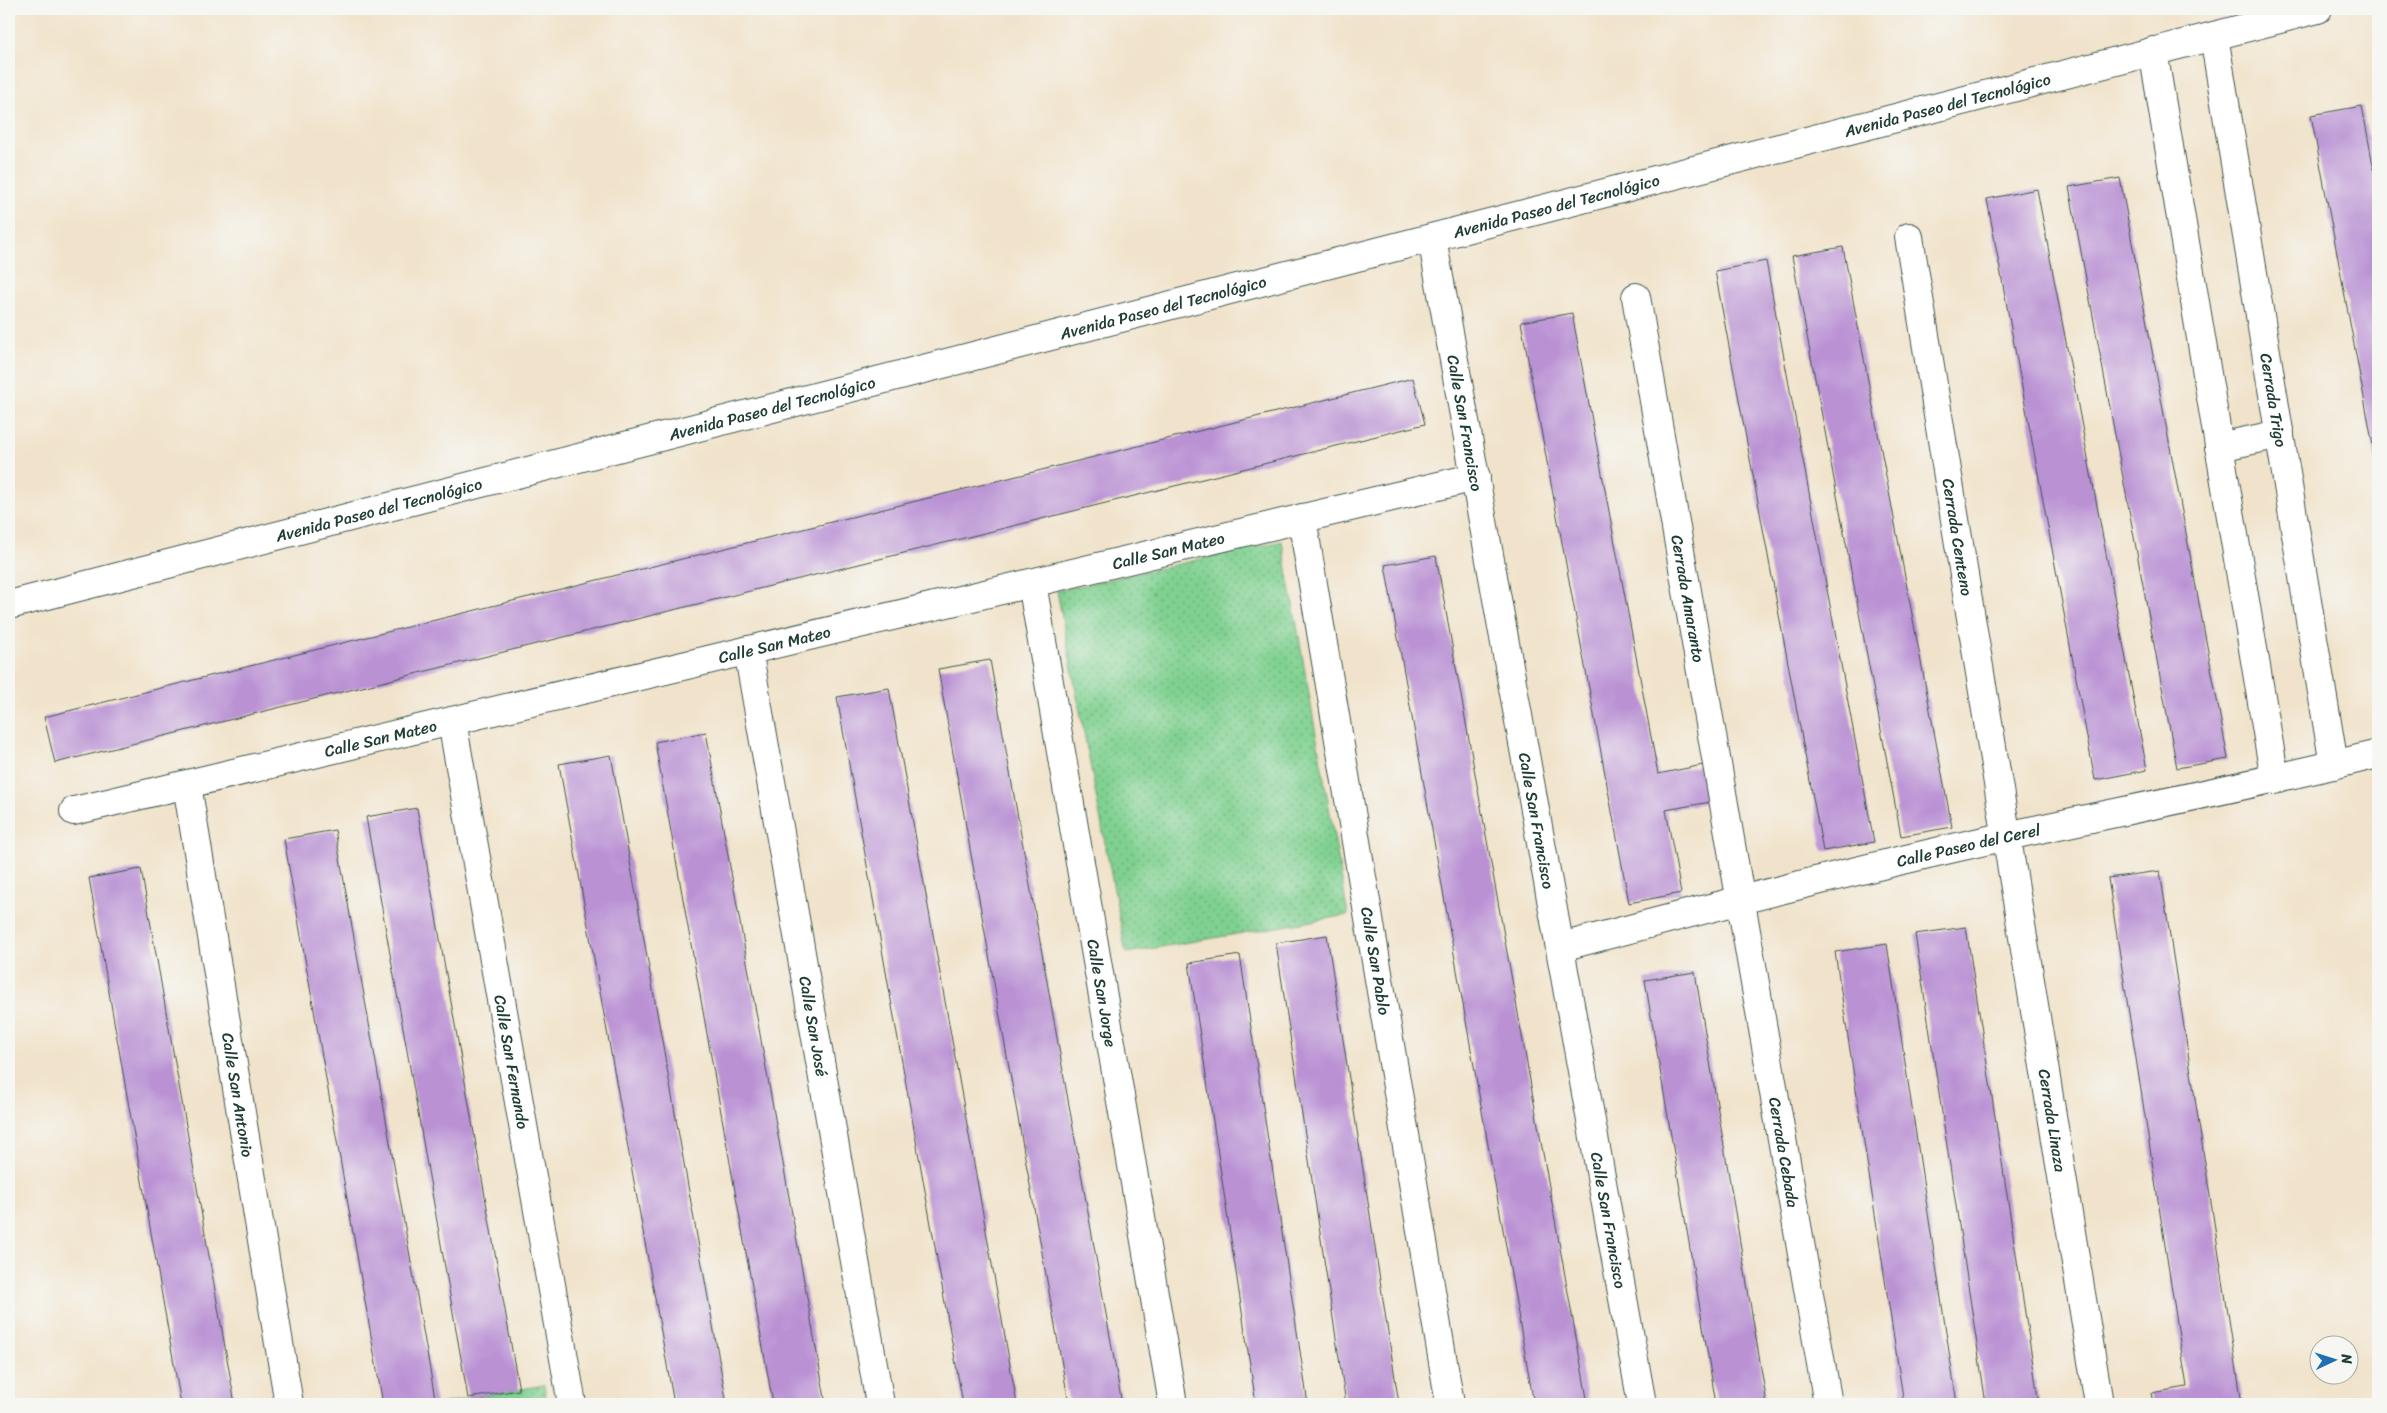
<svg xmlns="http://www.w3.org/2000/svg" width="2387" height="1413" font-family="Sriracha,sans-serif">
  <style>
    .grass { fill: url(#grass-dots); stroke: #508762 }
    .building { fill: #ba92d4 }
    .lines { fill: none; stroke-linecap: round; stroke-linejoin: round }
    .minor-casing { stroke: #3e564b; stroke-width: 30 }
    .minor { stroke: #fff; stroke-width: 28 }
    .labels { text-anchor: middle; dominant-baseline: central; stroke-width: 4; stroke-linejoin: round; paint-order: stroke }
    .street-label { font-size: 16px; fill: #1f3d34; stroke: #f6f6f2 }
  </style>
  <defs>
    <pattern id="grass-dots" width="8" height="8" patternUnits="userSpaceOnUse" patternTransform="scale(1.25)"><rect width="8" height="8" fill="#80d191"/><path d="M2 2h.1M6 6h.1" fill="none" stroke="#68ab77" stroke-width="1.8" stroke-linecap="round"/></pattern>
  </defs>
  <rect width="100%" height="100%" fill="#f6f6f2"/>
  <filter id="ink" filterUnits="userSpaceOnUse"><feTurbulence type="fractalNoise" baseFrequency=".02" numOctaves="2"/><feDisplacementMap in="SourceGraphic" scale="10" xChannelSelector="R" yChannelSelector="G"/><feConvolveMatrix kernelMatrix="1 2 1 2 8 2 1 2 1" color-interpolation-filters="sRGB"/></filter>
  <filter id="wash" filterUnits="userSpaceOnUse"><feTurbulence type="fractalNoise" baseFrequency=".0096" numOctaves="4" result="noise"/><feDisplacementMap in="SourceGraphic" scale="20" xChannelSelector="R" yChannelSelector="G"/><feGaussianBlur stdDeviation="1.12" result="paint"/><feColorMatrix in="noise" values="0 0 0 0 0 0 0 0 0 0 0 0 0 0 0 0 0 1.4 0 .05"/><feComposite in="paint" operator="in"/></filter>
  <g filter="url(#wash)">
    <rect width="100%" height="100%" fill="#f1e3cb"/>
    <g class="grass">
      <path d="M1282 541 1348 915 1126 953 1057 591Z"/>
      <path d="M544 1385 547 1404H439Z"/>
    </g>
    <g id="blocks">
      <g class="building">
        <path d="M2362 106 2378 192 2377 467 2311 115Z"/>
        <path d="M2120 178 2228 759 2177 768 2069 187Z"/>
        <path d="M2037 189 2147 770 2095 780 1987 199Z"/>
        <path d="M1843 247 1952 827 1901 836 1792 256Z"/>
        <path d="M1766 261 1874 842 1823 851 1715 271Z"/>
        <path d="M1572 313 1658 774 1703 765 1710 802 1666 810 1681 893 1629 903 1521 322Z"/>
        <path d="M1413 378 1425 424 55 763 44 717Z"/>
        <path d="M1436 556 1588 1404H1534L1385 565Z"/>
        <path d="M990 660 1122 1404H1069L938 669Z"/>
        <path d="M889 688 1017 1404H963L837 697Z"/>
        <path d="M706 732 826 1404H773L655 742Z"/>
        <path d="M611 755 727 1404H674L559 764Z"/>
        <path d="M417 808 519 1390 468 1398 366 817Z"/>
        <path d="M335 830 436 1404H383L284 839Z"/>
        <path d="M141 869 235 1404H181L89 878Z"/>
        <path d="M2160 871 2242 1404H2153L2151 1393 2187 1387 2108 878Z"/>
        <path d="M1966 927 2039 1404H1986L1915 934Z"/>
        <path d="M1327 935 1399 1404H1346L1276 943Z"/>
        <path d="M1887 944 1957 1404H1904L1835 952Z"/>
        <path d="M1240 955 1308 1404H1256L1189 963Z"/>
        <path d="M1695 972 1767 1404H1716L1645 980Z"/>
      </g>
    </g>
  </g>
  <g filter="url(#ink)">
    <use href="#blocks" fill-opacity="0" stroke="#3e564b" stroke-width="1"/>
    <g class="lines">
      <defs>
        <g id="minor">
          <path id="s1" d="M2214 36 2334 765"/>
          <path d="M2153 51 2275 780"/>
          <path id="s2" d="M1909 237 2099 1404"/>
          <path id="s3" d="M1432 238 1642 1404"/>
          <path id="s4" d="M1636 297 1828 1404"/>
          <path d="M2219 447 2280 434"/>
          <path id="s5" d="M1302 518 1450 1404"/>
          <path id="s6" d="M1032 583 1173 1404"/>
          <path id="s7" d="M9 605 2318 9"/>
          <path id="s8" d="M748 650 880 1404"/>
          <path id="s9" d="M452 721 572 1404"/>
          <path id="s10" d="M187 785 289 1404"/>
          <path id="s11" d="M74 811 1476 477"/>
          <path id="s12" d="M1561 947C1709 908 1857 869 2007 836 2131 809 2255 785 2378 754"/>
        </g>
      </defs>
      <use href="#minor" class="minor-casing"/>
      <use href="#minor" class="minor"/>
    </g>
  </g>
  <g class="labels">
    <g class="street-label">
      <text stroke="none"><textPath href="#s7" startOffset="2002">Avenida Paseo del Tecnológico</textPath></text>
      <text stroke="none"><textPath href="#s7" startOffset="1598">Avenida Paseo del Tecnológico</textPath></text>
      <text stroke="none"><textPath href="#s7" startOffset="1192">Avenida Paseo del Tecnológico</textPath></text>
      <text stroke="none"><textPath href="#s1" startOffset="369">Cerrada Trigo</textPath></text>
      <text stroke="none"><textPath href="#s7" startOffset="788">Avenida Paseo del Tecnológico</textPath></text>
      <text stroke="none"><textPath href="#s3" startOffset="188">Calle San Francisco</textPath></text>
      <text stroke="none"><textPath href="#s7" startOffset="382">Avenida Paseo del Tecnológico</textPath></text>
      <text stroke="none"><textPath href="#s2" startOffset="304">Cerrada Centeno</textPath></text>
      <text stroke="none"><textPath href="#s11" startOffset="1125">Calle San Mateo</textPath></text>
      <text stroke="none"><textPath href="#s4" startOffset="306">Cerrada Amaranto</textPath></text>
      <text stroke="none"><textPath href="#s11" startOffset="720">Calle San Mateo</textPath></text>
      <text stroke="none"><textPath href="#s11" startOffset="315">Calle San Mateo</textPath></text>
      <text stroke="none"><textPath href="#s3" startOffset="592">Calle San Francisco</textPath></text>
      <text stroke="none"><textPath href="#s12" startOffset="420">Calle Paseo del Cerel</textPath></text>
      <text stroke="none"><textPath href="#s5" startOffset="449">Calle San Pablo</textPath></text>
      <text stroke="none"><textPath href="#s6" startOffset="416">Calle San Jorge</textPath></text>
      <text stroke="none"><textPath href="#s8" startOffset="382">Calle San José</textPath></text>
      <text stroke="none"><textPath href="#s9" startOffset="346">Calle San Fernando</textPath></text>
      <text stroke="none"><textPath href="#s10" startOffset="314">Calle San Antonio</textPath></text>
      <text stroke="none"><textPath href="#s2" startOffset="895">Cerrada Linaza</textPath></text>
      <text stroke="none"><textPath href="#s4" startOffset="868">Cerrada Cebada</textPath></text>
      <text stroke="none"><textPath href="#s3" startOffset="998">Calle San Francisco</textPath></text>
    </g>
  </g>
  <rect width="2387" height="1413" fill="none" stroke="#f6f6f2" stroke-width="30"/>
  <g transform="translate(2334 1360) rotate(86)"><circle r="24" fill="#f6f6f2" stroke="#a0aca6"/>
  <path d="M0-4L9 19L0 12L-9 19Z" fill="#1f6fb2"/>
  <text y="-8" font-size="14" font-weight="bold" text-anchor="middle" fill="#1f3d34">N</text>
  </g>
</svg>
